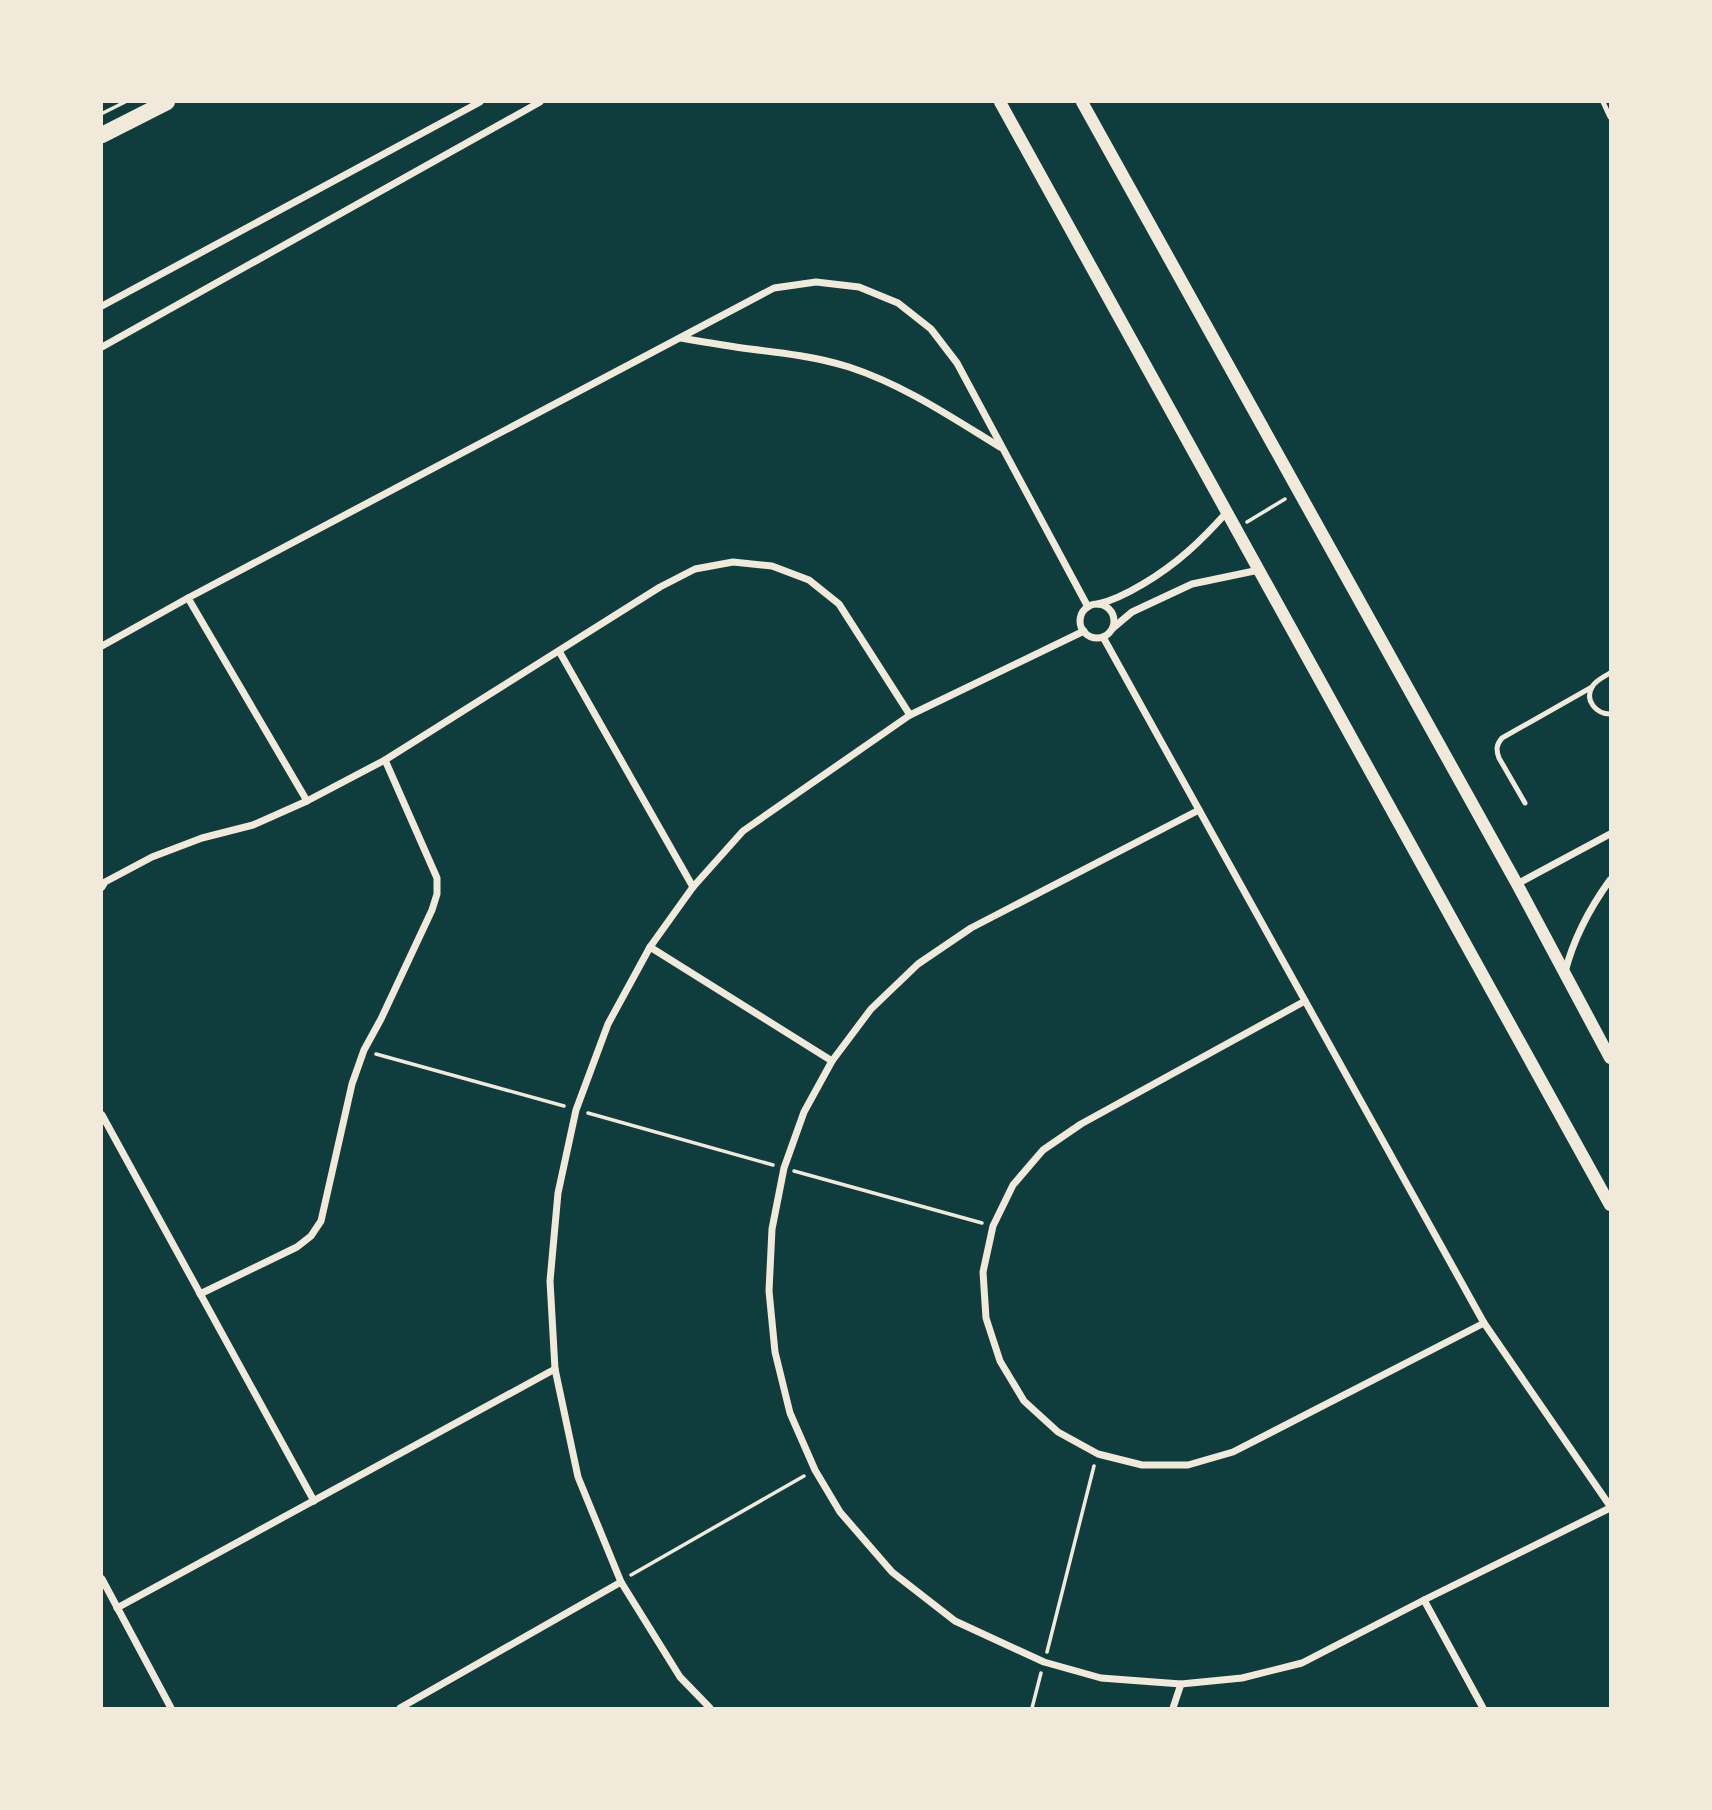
<svg xmlns="http://www.w3.org/2000/svg" width="1712" height="1810" font-family="'Titillium Web',sans-serif">
  <style>
    .lines { fill: none; stroke-linecap: round; stroke-linejoin: round }
    .path { stroke: #f1e9da; stroke-width: 3.5 }
    .service { stroke: #f1e9da; stroke-width: 5 }
    .minor { stroke: #f1e9da; stroke-width: 7 }
    .tertiary { stroke: #f1e9da; stroke-width: 12 }
    .primary { stroke: #f1e9da; stroke-width: 16 }
  </style>
  <rect width="100%" height="100%" fill="#0f3d3e"/>
  <g class="lines">
    <g class="path">
      <path d="M103 113 125 102"/>
      <path d="M1247 522 1285 499"/>
      <path d="M376 1054 564 1106"/>
      <path d="M588 1113 773 1165"/>
      <path d="M794 1171 982 1223"/>
      <path d="M631 1575 804 1476"/>
      <path d="M1047 1652 1094 1466"/>
      <path d="M1032 1708 1041 1673"/>
    </g>
    <g class="service">
      <path d="M1603 102 1610 117"/>
      <path d="M1610 673C1604 677 1596 680 1592 687 1584 701 1597 714 1610 714"/>
      <path d="M1525 803 1499 758C1496 750 1496 745 1502 738L1592 687"/>
    </g>
    <g class="minor">
      <path d="M102 306 480 102"/>
      <path d="M681 338C704 342 727 346 750 349 784 353 817 357 849 367 904 385 951 417 1000 447"/>
      <path d="M102 347 540 102"/>
      <path d="M188 598 307 801"/>
      <path d="M1098 604C1115 600 1128 593 1143 584 1177 564 1201 541 1227 512"/>
      <circle cx="1097" cy="621" r="17"/>
      <path d="M1113 628 1132 612 1192 584 1259 570"/>
      <path d="M1103 637 1484 1323 1610 1506"/>
      <path d="M102 646 188 598 774 288 816 282 859 287 898 303 931 329 957 363 1088 607"/>
      <path d="M559 651 693 887"/>
      <path d="M1199 810 971 928 918 964 871 1009 832 1061 804 1112 784 1168 772 1229 769 1291 775 1352 790 1413 815 1470 840 1512 892 1572 955 1621 1044 1662 1101 1678 1181 1684 1242 1678 1302 1663 1424 1600 1610 1508"/>
      <path d="M1517 884 1610 834"/>
      <path d="M102 887 105 882 152 857 202 838 253 825 307 801 385 760 660 587 695 569 733 562 772 566 809 580 839 604 910 715"/>
      <path d="M650 947 832 1061"/>
      <path d="M1565 972C1574 937 1589 909 1610 880"/>
      <path d="M1305 1001 1081 1124 1043 1150 1013 1185 993 1226 983 1272 986 1318 1000 1361 1024 1401 1058 1432 1098 1454 1142 1465H1188L1233 1452 1484 1323"/>
      <path d="M102 1115 314 1501"/>
      <path d="M200 1294 297 1247 311 1236 321 1221 352 1084 364 1050 381 1019 432 910 437 894V878L385 760"/>
      <path d="M102 1579 171 1708"/>
      <path d="M1424 1600 1483 1708"/>
      <path d="M117 1608 555 1369"/>
      <path d="M400 1708 621 1582"/>
      <path d="M710 1708 680 1677 621 1582 578 1477 555 1369 550 1281 558 1193 576 1110 608 1024 650 947 693 887 743 831 910 715 1084 631"/>
      <path d="M1173 1708 1181 1684"/>
    </g>
    <g class="tertiary">
      <path d="M1000 102 1610 1205"/>
      <path d="M1082 102 1517 884 1610 1058"/>
    </g>
    <path class="primary" d="M102 135 167 102"/>
  </g>
  <rect width="1712" height="1810" fill="none" stroke="#f1e9da" stroke-width="206"/>
</svg>
